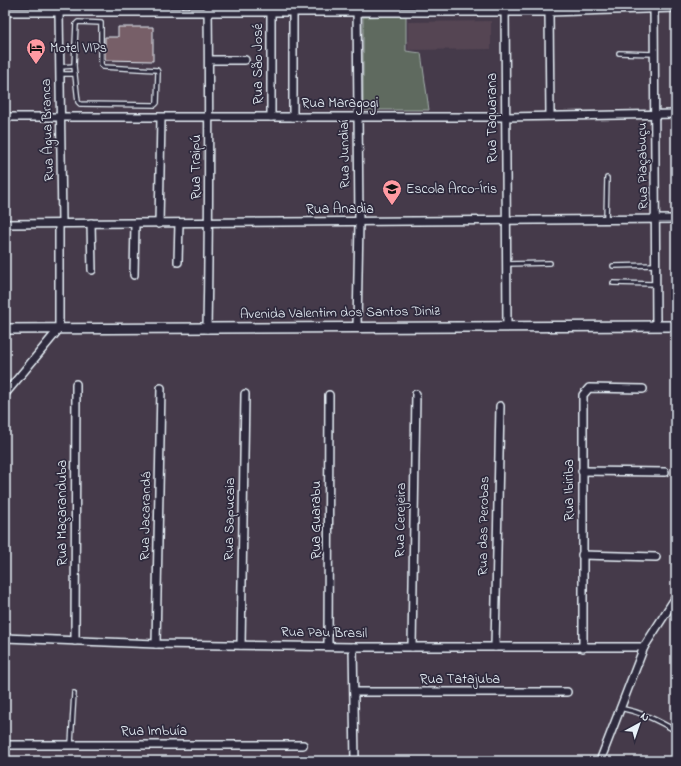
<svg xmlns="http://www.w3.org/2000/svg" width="681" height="766" font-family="'Indie Flower',sans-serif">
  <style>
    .built { fill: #544553 }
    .green { fill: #5e6a5e; stroke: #a3aeab }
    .building { fill: #775f68; stroke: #e8f1f8 }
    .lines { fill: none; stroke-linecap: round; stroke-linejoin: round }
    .service-casing { stroke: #e8f1f8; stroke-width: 6 }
    .minor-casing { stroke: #e8f1f8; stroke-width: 10 }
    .tertiary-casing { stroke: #e8f1f8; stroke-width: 12 }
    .service { stroke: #2f2a3d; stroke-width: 3.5 }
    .minor { stroke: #2f2a3d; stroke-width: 7 }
    .tertiary { stroke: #2f2a3d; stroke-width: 9 }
    .labels { text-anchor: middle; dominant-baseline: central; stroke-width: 3.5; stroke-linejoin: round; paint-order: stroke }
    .poi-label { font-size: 14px; fill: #e8f1f8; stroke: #2f2a3d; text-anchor: start }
    .street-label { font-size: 14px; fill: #e8f1f8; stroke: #2f2a3d }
  </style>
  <rect width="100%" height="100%" fill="#453a4a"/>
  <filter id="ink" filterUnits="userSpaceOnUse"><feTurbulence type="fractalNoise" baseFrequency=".025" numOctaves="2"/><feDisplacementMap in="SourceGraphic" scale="8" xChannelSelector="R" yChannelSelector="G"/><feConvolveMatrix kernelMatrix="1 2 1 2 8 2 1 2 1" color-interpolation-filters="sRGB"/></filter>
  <g filter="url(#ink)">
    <path class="built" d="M491 21V49L408 50V22Z"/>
    <path class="green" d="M406 16V51L421 53 429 110H363V17Z"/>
    <path class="building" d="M118 27H153V61L105 60V37H118Z"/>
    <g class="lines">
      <defs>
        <g id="service">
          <path d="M307 12V5"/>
          <path d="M78 22 101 23V64L103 67 157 70 158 72 157 103 155 105 80 104 78 102 74 66 76 24Z"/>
          <path d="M619 53 654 54"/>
          <path d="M60 67 74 66"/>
          <path d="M59 74H75"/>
          <path d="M606 219 607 178"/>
          <path d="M506 264 550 263"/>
          <path d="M613 266 656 265"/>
          <path d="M613 283 655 284"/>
          <path d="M620 708C641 712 657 720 676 731"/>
          <path d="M71 744 74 693"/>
        </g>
        <g id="minor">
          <path d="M505 5 507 326"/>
          <path d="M654 5 656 326"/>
          <path d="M271 11V117"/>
          <path d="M293 11V117"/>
          <path d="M5 12H549L676 8"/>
          <path d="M59 12 62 223"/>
          <path d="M549 12 550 116"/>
          <path d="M209 60H245"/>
          <path d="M5 117H505L676 114"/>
          <path d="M91 223 92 270"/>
          <path d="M5 224 676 219"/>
          <path d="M159 224 161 118"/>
          <path d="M178 262 179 223"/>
          <path d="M134 275 135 224"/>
          <path d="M357 327 359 222 357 5"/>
          <path d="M207 329C209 221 209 113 208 5"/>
          <path d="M5 394 59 329V224"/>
          <path d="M582 471 665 472"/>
          <path d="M582 555 656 557"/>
          <path d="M5 638 156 644 353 647H644"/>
          <path d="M75 641 76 384"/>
          <path d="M156 644 161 388"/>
          <path d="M241 645 245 394"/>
          <path d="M328 646 329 395"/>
          <path d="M353 647 355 761"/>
          <path d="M412 647 416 394"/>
          <path d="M495 647 500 406"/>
          <path d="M583 648V395L589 388 643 389"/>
          <path d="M354 692H567"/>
          <path d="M5 745H303"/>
          <path d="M600 761 644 647 676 597"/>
        </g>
        <path id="tertiary" d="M5 329 676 326"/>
      </defs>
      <use href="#service" class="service-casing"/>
      <use href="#minor" class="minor-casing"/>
      <use href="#tertiary" class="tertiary-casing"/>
      <use href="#service" class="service"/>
      <use href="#minor" class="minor"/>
      <use href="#tertiary" class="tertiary"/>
    </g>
  </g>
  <defs>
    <symbol id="hotel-pin" viewBox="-11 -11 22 30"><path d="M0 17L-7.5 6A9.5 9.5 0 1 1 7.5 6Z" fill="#ff9aa2" stroke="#2f2a3d"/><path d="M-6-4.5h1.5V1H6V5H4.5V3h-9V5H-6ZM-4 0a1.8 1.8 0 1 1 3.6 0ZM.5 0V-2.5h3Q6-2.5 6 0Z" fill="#111"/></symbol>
    <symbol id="school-pin" viewBox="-11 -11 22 30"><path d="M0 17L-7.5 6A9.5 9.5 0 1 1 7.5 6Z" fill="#ff9aa2" stroke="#2f2a3d"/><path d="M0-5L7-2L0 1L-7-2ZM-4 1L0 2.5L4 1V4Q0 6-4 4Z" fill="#111"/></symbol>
  </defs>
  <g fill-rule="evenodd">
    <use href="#hotel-pin" x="25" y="37" width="22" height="30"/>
    <use href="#school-pin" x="381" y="178" width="22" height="30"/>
  </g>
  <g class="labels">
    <g class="poi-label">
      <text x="50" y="48">Motel VIPs</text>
      <text x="406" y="189">Escola Arco-Íris</text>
    </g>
    <g class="street-label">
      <text transform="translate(258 64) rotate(-90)">Rua São José</text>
      <text x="340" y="103">Rua Maragogi</text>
      <text transform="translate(492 118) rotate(-90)">Rua Taquarana</text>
      <text transform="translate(48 130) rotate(-92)">Rua Água Branca</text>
      <text transform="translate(345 154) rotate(-91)">Rua Jundiaí</text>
      <text transform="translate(643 166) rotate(-91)">Rua Piaçabuçu</text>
      <text transform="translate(196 167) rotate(-90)">Rua Traipú</text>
      <text x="340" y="209">Rua Anadia</text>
      <text transform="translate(340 313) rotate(-1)">Avenida Valentim dos Santos Diniz</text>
      <text transform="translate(569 490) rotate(-90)">Rua Ibiriba</text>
      <text transform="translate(62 513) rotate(-90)">Rua Maçaranduba</text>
      <text transform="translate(146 516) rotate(-89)">Rua Jacarandá</text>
      <text transform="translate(230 519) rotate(-89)">Rua Sapucaia</text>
      <text transform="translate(316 520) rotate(-90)">Rua Guarabu</text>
      <text transform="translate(401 520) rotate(-89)">Rua Cerejeira</text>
      <text transform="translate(484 526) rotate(-89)">Rua das Perobas</text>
      <text transform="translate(324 633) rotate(1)">Rua Pau Brasil</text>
      <text x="460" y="679">Rua Tatajuba</text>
      <text x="154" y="731">Rua Imbuía</text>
    </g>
  </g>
  <rect width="681" height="766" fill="none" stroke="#2f2a3d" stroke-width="20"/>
  <rect x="10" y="10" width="661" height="746" fill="none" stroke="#e8f1f8" stroke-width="1.5" filter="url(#ink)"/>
  <g transform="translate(639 724) rotate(40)" stroke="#2f2a3d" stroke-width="3" paint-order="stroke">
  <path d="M0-3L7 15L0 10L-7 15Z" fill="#e8f1f8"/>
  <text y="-6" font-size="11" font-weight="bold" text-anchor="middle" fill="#e8f1f8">N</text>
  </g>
</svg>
